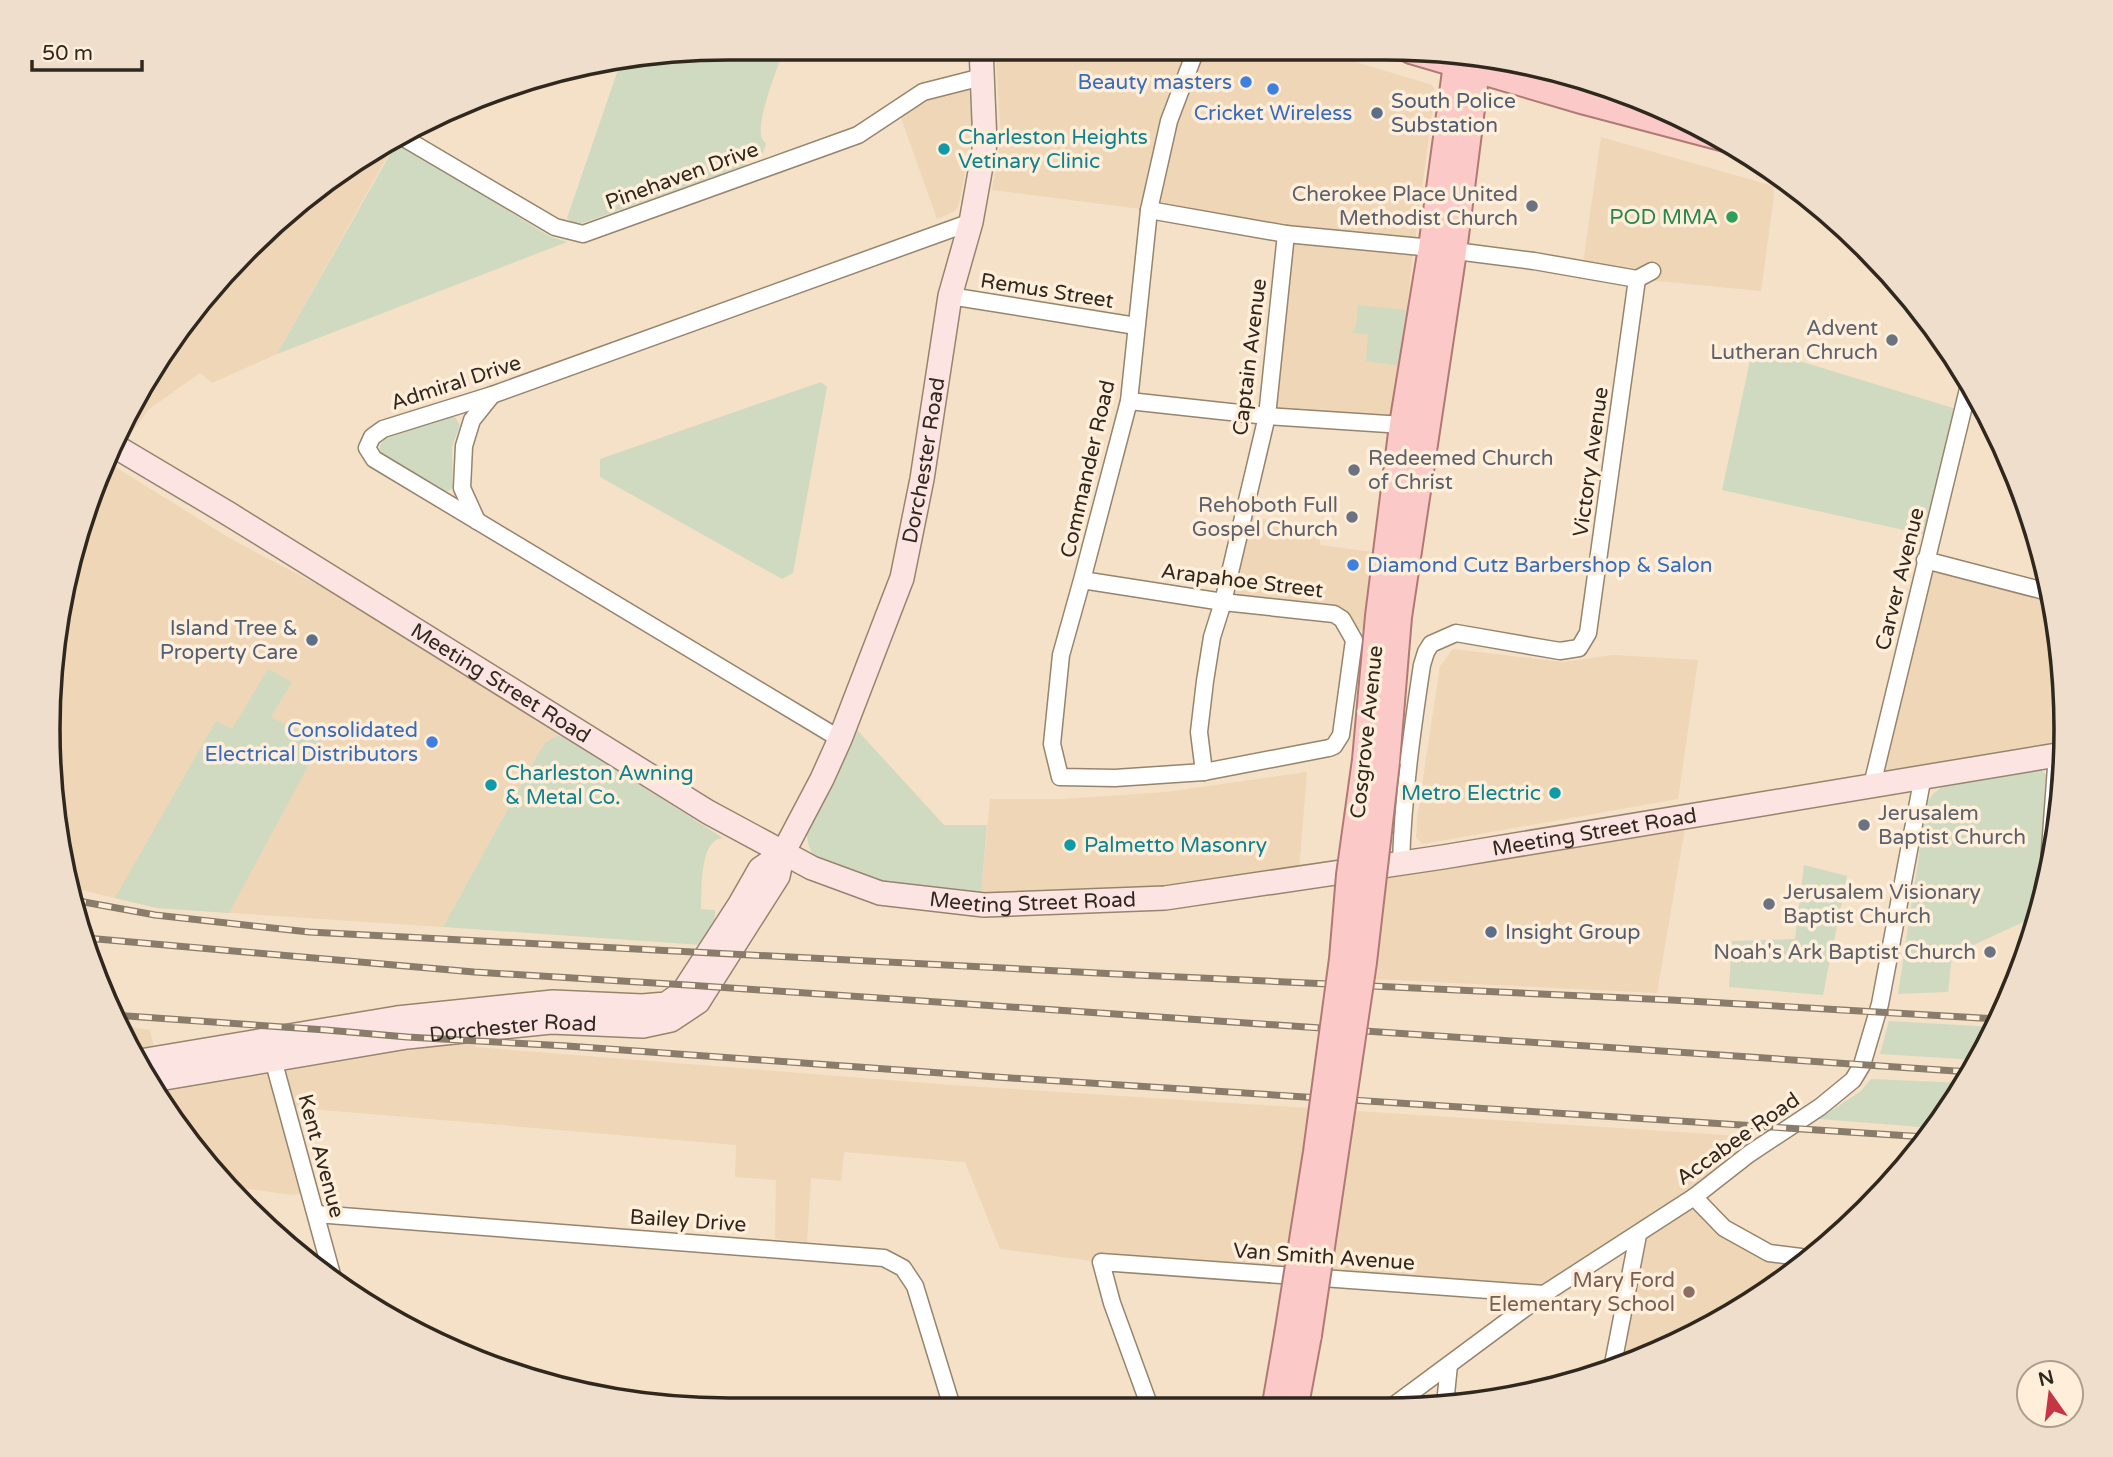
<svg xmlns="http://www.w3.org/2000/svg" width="2113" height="1457" font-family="'Varela Round',sans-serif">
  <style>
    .built { fill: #eed6b6 }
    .green { fill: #d0dac0 }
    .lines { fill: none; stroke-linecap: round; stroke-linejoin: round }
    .street-casing { stroke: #96846d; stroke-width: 19 }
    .secondary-casing { stroke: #96846d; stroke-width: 26 }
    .primary-casing { stroke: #b17974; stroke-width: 30 }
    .street { stroke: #fff; stroke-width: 16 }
    .secondary { stroke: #fce4e3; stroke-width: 23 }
    .primary { stroke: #fac9c8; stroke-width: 26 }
    .rail-casing { stroke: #897c6b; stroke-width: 7 }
    .rail { stroke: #ffeeda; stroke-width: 4.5; stroke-dasharray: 13; stroke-linecap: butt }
    .primary-bridge-casing { stroke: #b17974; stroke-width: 30; stroke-linecap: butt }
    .primary-bridge { stroke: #fac9c8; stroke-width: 26 }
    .shop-dot { fill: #3f7fe0; stroke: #ffeeda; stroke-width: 2.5 }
    .service-dot { fill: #5c6f8a; stroke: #ffeeda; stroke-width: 2.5 }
    .culture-dot { fill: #0f9aa8; stroke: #ffeeda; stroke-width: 2.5 }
    .worship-dot { fill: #6b7280; stroke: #ffeeda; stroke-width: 2.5 }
    .leisure-dot { fill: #2e9e5b; stroke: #ffeeda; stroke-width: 2.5 }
    .education-dot { fill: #8d6e63; stroke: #ffeeda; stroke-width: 2.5 }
    .labels { text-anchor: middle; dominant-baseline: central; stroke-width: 7; stroke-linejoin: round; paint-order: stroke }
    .shop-label { font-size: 21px; fill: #366cbe; stroke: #ffeeda; text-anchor: end }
    .service-label { font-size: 21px; fill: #4e5e75; stroke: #ffeeda; text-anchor: start }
    .culture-label { font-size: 21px; fill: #0d838f; stroke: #ffeeda; text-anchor: start }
    .street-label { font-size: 21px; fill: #30281e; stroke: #ffeeda }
    .worship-label { font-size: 21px; fill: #5b616d; stroke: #ffeeda; text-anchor: end }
    .leisure-label { font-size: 21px; fill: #27864d; stroke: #ffeeda; text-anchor: end }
    .education-label { font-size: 21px; fill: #785e54; stroke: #ffeeda; text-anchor: end }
    .rim { fill: none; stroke: #30281e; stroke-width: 3.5 }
  </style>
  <rect width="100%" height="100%" fill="#f4e1c7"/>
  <g class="built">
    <path d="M995 47H1306L1432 85 1435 91 1412 263 1395 421 1267 416 1285 234 1149 210 992 190 1001 135Z"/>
    <path d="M968 81 971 110V143L959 204 955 211 937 219 898 109Z"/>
    <path d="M1601 137 1773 186 1774 195 1761 291 1637 279 1582 270Z"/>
    <path d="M396 141 277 354 212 383 200 373 149 409 129 436 121 432 216 280 350 162Z"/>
    <path d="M104 460 231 539 358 606 565 737 557 736 538 754 443 927 157 908 69 887 60 861 53 640 99 467Z"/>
    <path d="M1243 516 1320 528V545L1380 553 1371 631 1349 628 1342 619 1223 602Z"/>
    <path d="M1925 560 2053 596 2066 729 2063 754 1872 785Z"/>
    <path d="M1453 649 1563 662 1613 655 1698 660 1678 799 1423 844 1416 838 1417 819 1440 666Z"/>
    <path d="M1307 772 1299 870 1199 886 1007 896 981 894 990 799H1065L1166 792Z"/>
    <path d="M1687 816 1657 993 1373 979 1386 876Z"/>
    <path d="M116 1025 150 1030 154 1048 133 1051Z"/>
    <path d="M475 1039V1047L951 1085 1772 1138 1694 1197 1723 1229 1799 1258 1686 1339 1613 1364 1637 1236 1544 1294 1101 1262 1000 1249 965 1162 844 1152 841 1181 811 1178 807 1242 775 1239 776 1180 735 1177 736 1145 287 1107 310 1192 292 1195 229 1186 162 1092Z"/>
  </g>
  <g class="green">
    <path d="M728 47H785C778 66 758 116 761 135 762 140 763 140 766 144L763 153H759L749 146 738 158 748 166 582 223C575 224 571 223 567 218L621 61Z"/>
    <path d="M397 142 549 236 567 242 277 354Z"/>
    <path d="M1358 305 1406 310 1400 366 1366 361 1368 334 1352 333 1356 326Z"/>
    <path d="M1753 347 1963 411 1931 536 1722 490Z"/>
    <path d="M821 382 827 387 793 573 782 579 600 477V459Z"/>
    <path d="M450 417H455L460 425 452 447 453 488 448 491H442L381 453C378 445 381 443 387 438Z"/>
    <path d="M268 669 292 682 271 717 321 742 229 913 157 908 115 898 216 721 232 729Z"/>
    <path d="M857 730 944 825H987L981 894 902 885 873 879 815 857C808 848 805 837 809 825Z"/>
    <path d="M557 736 565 737 723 838C699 839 702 891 701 909L715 910C716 924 708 934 701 945L443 927 538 754 546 742Z"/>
    <path d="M2032 769 2041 770 2046 775 2036 916 1952 955 1948 992 1898 994 1926 808C1927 805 1928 801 1930 798 1946 774 2005 773 2032 769Z"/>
    <path d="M1804 865 1847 876 1823 995 1729 987 1732 941 1795 939Z"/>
    <path d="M1889 1021 1994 1027 1976 1060 1880 1054Z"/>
    <path d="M1871 1079 1964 1083 1951 1107 1933 1128 1819 1119 1861 1091Z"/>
  </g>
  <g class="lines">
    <defs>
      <g id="street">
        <path d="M404 138 555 227 583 234 858 135 923 92 982 77"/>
        <path d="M1149 210 1286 234 1432 248 1534 261 1637 279 1652 271"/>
        <path d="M950 296 1136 326"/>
        <path d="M1129 401 1267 416 1403 425"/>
        <path d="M477 521 462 488 464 446 472 420 492 395"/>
        <path d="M1925 560 2052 593"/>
        <path d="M1082 580 1223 602 1334 614 1342 619 1354 640 1341 735 1334 746 1329 748 1204 772 1115 778 1060 777 1052 744 1061 655 1082 580 1129 401 1149 210 1169 121 1197 47"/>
        <path d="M840 739 374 459 367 448 372 437 383 429 492 395 971 222"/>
        <path d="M1204 772 1199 732 1205 681 1212 637 1223 602 1267 416 1286 234"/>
        <path d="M1872 785 1969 385"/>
        <path d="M1401 863C1403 796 1412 731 1422 665L1426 652 1431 644 1456 633 1560 651 1579 648 1588 633 1637 279"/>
        <path d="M2048 876 2057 754"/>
        <path d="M271 1052 334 1282"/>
        <path d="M1694 1197 1724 1228 1769 1253 1801 1257"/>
        <path d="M316 1214 884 1258 903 1268 915 1286 953 1410"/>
        <path d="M1613 1364 1638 1235"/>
        <path d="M1445 1404 1449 1365"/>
        <path d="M1389 1409 1544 1294 1694 1197 1749 1154 1820 1107 1853 1080 1862 1065 1880 1004 1923 776"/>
        <path d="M1151 1410 1112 1303 1101 1262 1544 1294"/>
      </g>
      <g id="secondary">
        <path id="s1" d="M113 445 229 514 708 812 812 868 880 893 984 905 1165 898 1443 857 2063 754"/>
        <path d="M140 1061 397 1018 553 1002 642 1006 666 1004 683 992 740 904 760 869 783 853"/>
        <path id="s2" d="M153 1080 407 1037 551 1022 643 1026 671 1020 698 1002 778 876 783 853 822 779 840 739 902 578 922 479 950 296 971 222 985 144 981 47"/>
      </g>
      <g id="primary">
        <path d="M1411 50 1585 101 1725 138"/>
        <path d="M1366 760 1379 616 1403 425 1432 248 1457 64"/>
        <path d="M1386 762 1398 617 1453 251 1476 69"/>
        <path d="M1275 1410 1288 1335"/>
        <path d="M1294 1410 1308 1335"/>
      </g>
    </defs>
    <use href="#street" class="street-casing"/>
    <use href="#secondary" class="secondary-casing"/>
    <use href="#primary" class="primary-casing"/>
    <use href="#street" class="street"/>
    <use href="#secondary" class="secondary"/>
    <use href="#primary" class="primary"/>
    <defs>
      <g id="rail">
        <path d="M73 900 155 915 309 932 1136 975 1671 1000 1998 1019"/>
        <path d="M86 938 474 972 687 985 1970 1072"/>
        <path d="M113 1015 326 1030 407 1037 567 1046 996 1077 1926 1137"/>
      </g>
    </defs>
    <use href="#rail" class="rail-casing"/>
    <use href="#rail" class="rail"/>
    <defs>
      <g id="primary-bridge">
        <path d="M1288 1335 1317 1152 1343 959 1350 875 1366 760"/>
        <path d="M1308 1335 1363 962 1386 762"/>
      </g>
    </defs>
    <use href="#primary-bridge" class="primary-bridge-casing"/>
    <use href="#primary-bridge" class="primary-bridge"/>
  </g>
  <g class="shop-dot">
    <circle cx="1246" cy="82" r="7"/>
    <circle cx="1273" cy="89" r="7"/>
    <circle cx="1353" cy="565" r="7"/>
    <circle cx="432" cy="742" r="7"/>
  </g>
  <g class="service-dot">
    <circle cx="1377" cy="113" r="7"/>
    <circle cx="312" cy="640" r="7"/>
    <circle cx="1491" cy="932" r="7"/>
  </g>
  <g class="culture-dot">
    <circle cx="944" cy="149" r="7"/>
    <circle cx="491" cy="785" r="7"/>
    <circle cx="1555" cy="793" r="7"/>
    <circle cx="1070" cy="845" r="7"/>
  </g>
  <g class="worship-dot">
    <circle cx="1532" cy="206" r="7"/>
    <circle cx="1892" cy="340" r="7"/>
    <circle cx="1354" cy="470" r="7"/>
    <circle cx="1352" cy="517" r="7"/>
    <circle cx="1864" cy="825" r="7"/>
    <circle cx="1769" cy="904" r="7"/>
    <circle cx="1990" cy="952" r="7"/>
  </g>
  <circle class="leisure-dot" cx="1732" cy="217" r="7"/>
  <circle class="education-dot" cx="1689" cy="1292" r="7"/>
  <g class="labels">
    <g class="shop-label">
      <text x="1232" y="82">Beauty masters</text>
      <text x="1273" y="113" text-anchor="middle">Cricket Wireless</text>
      <text x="1367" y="565" text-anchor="start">Diamond Cutz Barbershop &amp; Salon</text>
      <text x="418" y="730">Consolidated<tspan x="418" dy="24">Electrical Distributors</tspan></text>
    </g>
    <g class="service-label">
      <text x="1391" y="101">South Police<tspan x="1391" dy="24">Substation</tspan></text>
      <text x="298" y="628" text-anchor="end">Island Tree &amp;<tspan x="298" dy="24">Property Care</tspan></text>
      <text x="1505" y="932">Insight Group</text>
    </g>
    <g class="culture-label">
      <text x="958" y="137">Charleston Heights<tspan x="958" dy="24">Vetinary Clinic</tspan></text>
      <text x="505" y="773">Charleston Awning<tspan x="505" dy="24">&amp; Metal Co.</tspan></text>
      <text x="1541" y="793" text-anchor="end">Metro Electric</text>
      <text x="1084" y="845">Palmetto Masonry</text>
    </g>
    <g class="street-label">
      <text transform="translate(682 176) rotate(-20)">Pinehaven Drive</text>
      <text transform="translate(1047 291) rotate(9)">Remus Street</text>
      <text transform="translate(1250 357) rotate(-83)">Captain Avenue</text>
      <text transform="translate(456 383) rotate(-18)">Admiral Drive</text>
      <text stroke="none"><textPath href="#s2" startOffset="1148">Dorchester Road</textPath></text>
      <text transform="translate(1591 462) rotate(-82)">Victory Avenue</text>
      <text transform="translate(1088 469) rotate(-77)">Commander Road</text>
      <text transform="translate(1900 579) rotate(-76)">Carver Avenue</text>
      <text transform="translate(1242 581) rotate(7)">Arapahoe Street</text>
      <text stroke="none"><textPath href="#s1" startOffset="455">Meeting Street Road</textPath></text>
      <text transform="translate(1367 732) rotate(-84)">Cosgrove Avenue</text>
      <text stroke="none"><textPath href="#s1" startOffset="1610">Meeting Street Road</textPath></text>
      <text stroke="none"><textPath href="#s1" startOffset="1043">Meeting Street Road</textPath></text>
      <text stroke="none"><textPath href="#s2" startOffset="364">Dorchester Road</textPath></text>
      <text transform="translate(1738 1139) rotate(-35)">Accabee Road</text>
      <text transform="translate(321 1156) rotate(75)">Kent Avenue</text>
      <text transform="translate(688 1221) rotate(4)">Bailey Drive</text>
      <text transform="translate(1324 1257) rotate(4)">Van Smith Avenue</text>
    </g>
    <g class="worship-label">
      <text x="1518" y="194">Cherokee Place United<tspan x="1518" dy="24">Methodist Church</tspan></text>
      <text x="1878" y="328">Advent<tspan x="1878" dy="24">Lutheran Chruch</tspan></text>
      <text x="1368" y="458" text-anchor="start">Redeemed Church<tspan x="1368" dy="24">of Christ</tspan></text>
      <text x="1338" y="505">Rehoboth Full<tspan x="1338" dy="24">Gospel Church</tspan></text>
      <text x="1878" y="813" text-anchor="start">Jerusalem<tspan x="1878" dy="24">Baptist Church</tspan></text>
      <text x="1783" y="892" text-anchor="start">Jerusalem Visionary<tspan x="1783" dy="24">Baptist Church</tspan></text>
      <text x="1976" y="952">Noah's Ark Baptist Church</text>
    </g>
    <g class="leisure-label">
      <text x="1718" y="217">POD MMA</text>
    </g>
    <g class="education-label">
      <text x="1675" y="1280">Mary Ford<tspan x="1675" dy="24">Elementary School</tspan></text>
    </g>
  </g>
  <path d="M0 0H2113V1457H0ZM729 60H1385A669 669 0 0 1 2054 729V729A669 669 0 0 1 1385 1398H729A669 669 0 0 1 60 729V729A669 669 0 0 1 729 60Z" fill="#eedecb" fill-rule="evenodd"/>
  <path class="rim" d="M729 60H1385A669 669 0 0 1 2054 729V729A669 669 0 0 1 1385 1398H729A669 669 0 0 1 60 729V729A669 669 0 0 1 729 60Z"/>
  <g transform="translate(2050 1394) rotate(346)"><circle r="33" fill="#ffeeda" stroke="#ac9f8f" stroke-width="2"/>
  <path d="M0-5L12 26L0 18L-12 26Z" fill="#c53543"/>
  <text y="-10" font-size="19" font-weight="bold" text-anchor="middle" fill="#30281e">N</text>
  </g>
  <path d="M32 60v10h110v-10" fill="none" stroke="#30281e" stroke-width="3.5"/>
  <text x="42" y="60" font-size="21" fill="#30281e" stroke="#ffeeda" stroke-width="5" paint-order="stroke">50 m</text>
</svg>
